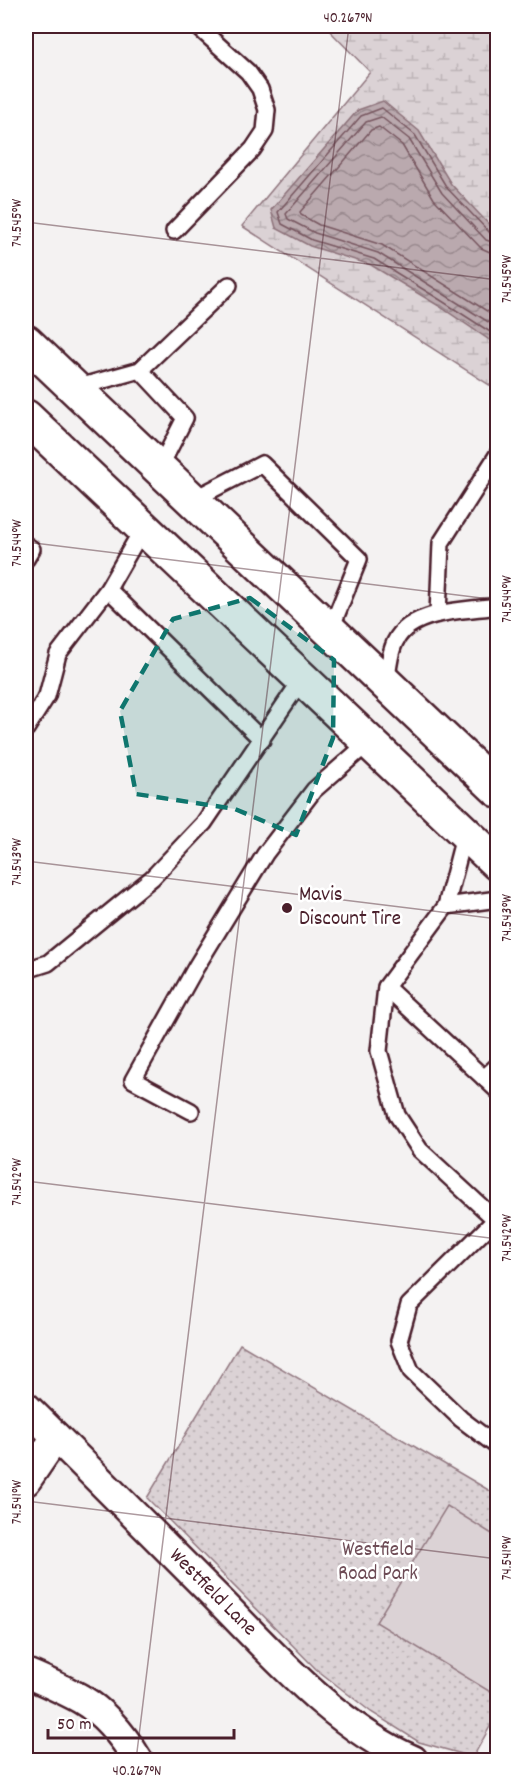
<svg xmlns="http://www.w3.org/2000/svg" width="523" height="1786" font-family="Dekko,sans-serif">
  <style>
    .green { fill: url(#green-dots); stroke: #927880; stroke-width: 1.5 }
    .wetland { fill: url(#wetland-marsh); stroke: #927880; stroke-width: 1.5 }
    .pitch { fill: #dbd2d5; stroke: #927880; stroke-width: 1.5 }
    .water { fill: url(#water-waves); stroke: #8d727a; stroke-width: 1.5 }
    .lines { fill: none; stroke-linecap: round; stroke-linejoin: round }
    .shore { stroke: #77565f; stroke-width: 1.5 }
    .lane-casing { stroke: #4a1f2b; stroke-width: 20 }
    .street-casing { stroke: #4a1f2b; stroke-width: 33 }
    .highway-casing { stroke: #4a1f2b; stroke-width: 38 }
    .lane { stroke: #fff; stroke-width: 15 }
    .street { stroke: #fff; stroke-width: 28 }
    .highway { stroke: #fff; stroke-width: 33 }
    .marked { fill: #0f766e; fill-opacity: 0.2; stroke: #0f766e; stroke-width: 4.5; stroke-dasharray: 12 8; stroke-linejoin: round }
    .ticks { fill: none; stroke: #4a1f2b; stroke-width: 1.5; stroke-opacity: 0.45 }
    .poi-dot { fill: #4a1f2b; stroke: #fff; stroke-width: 2 }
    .labels { text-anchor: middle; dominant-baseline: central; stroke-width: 5; stroke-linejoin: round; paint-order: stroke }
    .poi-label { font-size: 21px; fill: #4a1f2b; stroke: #fff; text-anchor: start }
    .park-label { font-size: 21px; fill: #6e4c56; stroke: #fff }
    .street-label { font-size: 21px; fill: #4a1f2b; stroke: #fff }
    .neatline { fill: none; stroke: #4a1f2b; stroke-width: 2 }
    .ticks-label { font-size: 15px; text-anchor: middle; fill: #4a1f2b }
  </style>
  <defs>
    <pattern id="green-dots" width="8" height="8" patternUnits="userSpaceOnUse" patternTransform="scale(1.5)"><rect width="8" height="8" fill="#dbd2d5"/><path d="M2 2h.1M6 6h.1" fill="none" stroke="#bdb4b7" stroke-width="1.8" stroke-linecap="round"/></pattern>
    <pattern id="wetland-marsh" width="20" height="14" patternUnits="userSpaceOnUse" patternTransform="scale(1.5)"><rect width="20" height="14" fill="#dbd2d5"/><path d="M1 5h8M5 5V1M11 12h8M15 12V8" fill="none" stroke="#bdb4b7"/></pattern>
    <pattern id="water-waves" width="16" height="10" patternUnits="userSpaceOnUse" patternTransform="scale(1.5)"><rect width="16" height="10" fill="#baa9ae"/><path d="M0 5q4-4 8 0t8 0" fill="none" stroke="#99898e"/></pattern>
  </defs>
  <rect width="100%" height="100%" fill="#f4f2f2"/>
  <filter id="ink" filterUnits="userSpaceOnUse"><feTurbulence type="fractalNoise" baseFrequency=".0167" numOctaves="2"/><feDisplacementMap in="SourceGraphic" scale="12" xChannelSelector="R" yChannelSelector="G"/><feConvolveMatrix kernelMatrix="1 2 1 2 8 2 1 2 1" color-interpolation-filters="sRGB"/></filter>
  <g filter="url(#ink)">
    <path class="green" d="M240 1344 497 1495V1714L473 1757 419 1742 371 1712 316 1669 147 1498Z"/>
    <path class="wetland" d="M325 26H497V390L242 226 370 72Z"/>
    <path class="pitch" d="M447 1506 497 1537 498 1684 492 1693 376 1622Z"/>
    <path class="water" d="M383 101 419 131 451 184 497 233V345L439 306 371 265 310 246 276 228 271 210 358 110Z"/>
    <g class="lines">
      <g class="shore">
        <path d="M498 236 491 234 447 188 415 135 382 108 361 116 278 212 282 224 312 240 374 259 442 301 498 337"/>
        <path d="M498 244 486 240 442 193 409 139 381 117 366 122 286 214 288 219 315 233 378 253 498 328"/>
        <path d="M498 253 490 252 481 248 434 199 402 145 379 127 371 130 300 212 301 215 319 225 382 245 498 318"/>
      </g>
      <defs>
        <g id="lane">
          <path d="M174 231 253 149 265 131 267 110 260 89 248 72 197 26"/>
          <path d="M140 370 185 418 159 469"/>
          <path d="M75 388 140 370 229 285"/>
          <path d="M192 500 262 464 359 559 330 631"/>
          <path d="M26 545 32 549 26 559"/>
          <path d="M108 589 262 740"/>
          <path d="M438 614 441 543 498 454"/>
          <path d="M386 684C388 672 389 658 393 647 405 609 465 611 498 606"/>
          <path d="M26 729 47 696 58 654 108 589 143 528"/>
          <path d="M465 833 446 906 498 899"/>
          <path d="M446 906 386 987 379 1051 397 1115 420 1150 498 1222"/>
          <path d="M26 970 48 963 152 878 204 823 302 679"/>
          <path d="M386 987 498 1091"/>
          <path d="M484 1078 498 1065"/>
          <path d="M191 1111 133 1080 196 967 265 854 314 790 369 742"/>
          <path d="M495 1220 409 1305 399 1341 411 1371 461 1419 498 1447"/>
        </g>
        <g id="street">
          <path d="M26 1407C91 1471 155 1536 220 1601 277 1659 337 1727 413 1760"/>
          <path d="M26 1481 56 1437"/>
          <path d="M26 1673C44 1681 63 1689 81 1699 105 1713 124 1737 138 1760"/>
        </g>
        <g id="highway">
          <path d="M26 342 498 790"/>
          <path d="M26 417 498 864"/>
        </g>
      </defs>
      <use href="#lane" class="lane-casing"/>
      <use href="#street" class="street-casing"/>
      <use href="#highway" class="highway-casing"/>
      <use href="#lane" class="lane"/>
      <use href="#street" class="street"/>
      <use href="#highway" class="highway"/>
    </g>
  </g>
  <path class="marked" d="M250 598 334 660 333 738 296 835 235 809 136 794 120 711 173 619Z"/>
  <path class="ticks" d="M26 222 498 280M26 542 498 600M26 861 498 919M26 1181 498 1239M26 1501 498 1559M136 1760 349 26"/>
  <circle class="poi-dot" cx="287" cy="908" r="6"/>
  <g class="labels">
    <g class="poi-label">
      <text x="299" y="896">Mavis<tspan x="299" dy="24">Discount Tire</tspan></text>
    </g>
    <g class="park-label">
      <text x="378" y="1551">Westfield<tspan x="378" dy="24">Road Park</tspan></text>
    </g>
    <g class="street-label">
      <text transform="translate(212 1593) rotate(45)">Westfield Lane</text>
    </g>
  </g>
  <rect width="523" height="1786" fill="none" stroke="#fff" stroke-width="66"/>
  <path d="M48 1729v9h186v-9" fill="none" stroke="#4a1f2b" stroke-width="3"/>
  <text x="57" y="1729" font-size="18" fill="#4a1f2b" stroke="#ffffff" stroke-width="4.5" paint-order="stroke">50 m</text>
  <rect x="33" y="33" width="457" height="1720" class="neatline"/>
  <g class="ticks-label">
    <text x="348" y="22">40.267°N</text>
    <text transform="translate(16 223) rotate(-90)" y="5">74.545°W</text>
    <text transform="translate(506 279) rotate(-90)" y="5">74.545°W</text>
    <text transform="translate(16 543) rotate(-90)" y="5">74.544°W</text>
    <text transform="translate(506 599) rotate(-90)" y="5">74.544°W</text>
    <text transform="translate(16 862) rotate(-90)" y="5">74.543°W</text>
    <text transform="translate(506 918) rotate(-90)" y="5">74.543°W</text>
    <text transform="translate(16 1182) rotate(-90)" y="5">74.542°W</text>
    <text transform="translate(506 1238) rotate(-90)" y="5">74.542°W</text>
    <text transform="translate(16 1502) rotate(-90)" y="5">74.541°W</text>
    <text transform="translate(506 1558) rotate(-90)" y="5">74.541°W</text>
    <text x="137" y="1775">40.267°N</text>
  </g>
</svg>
